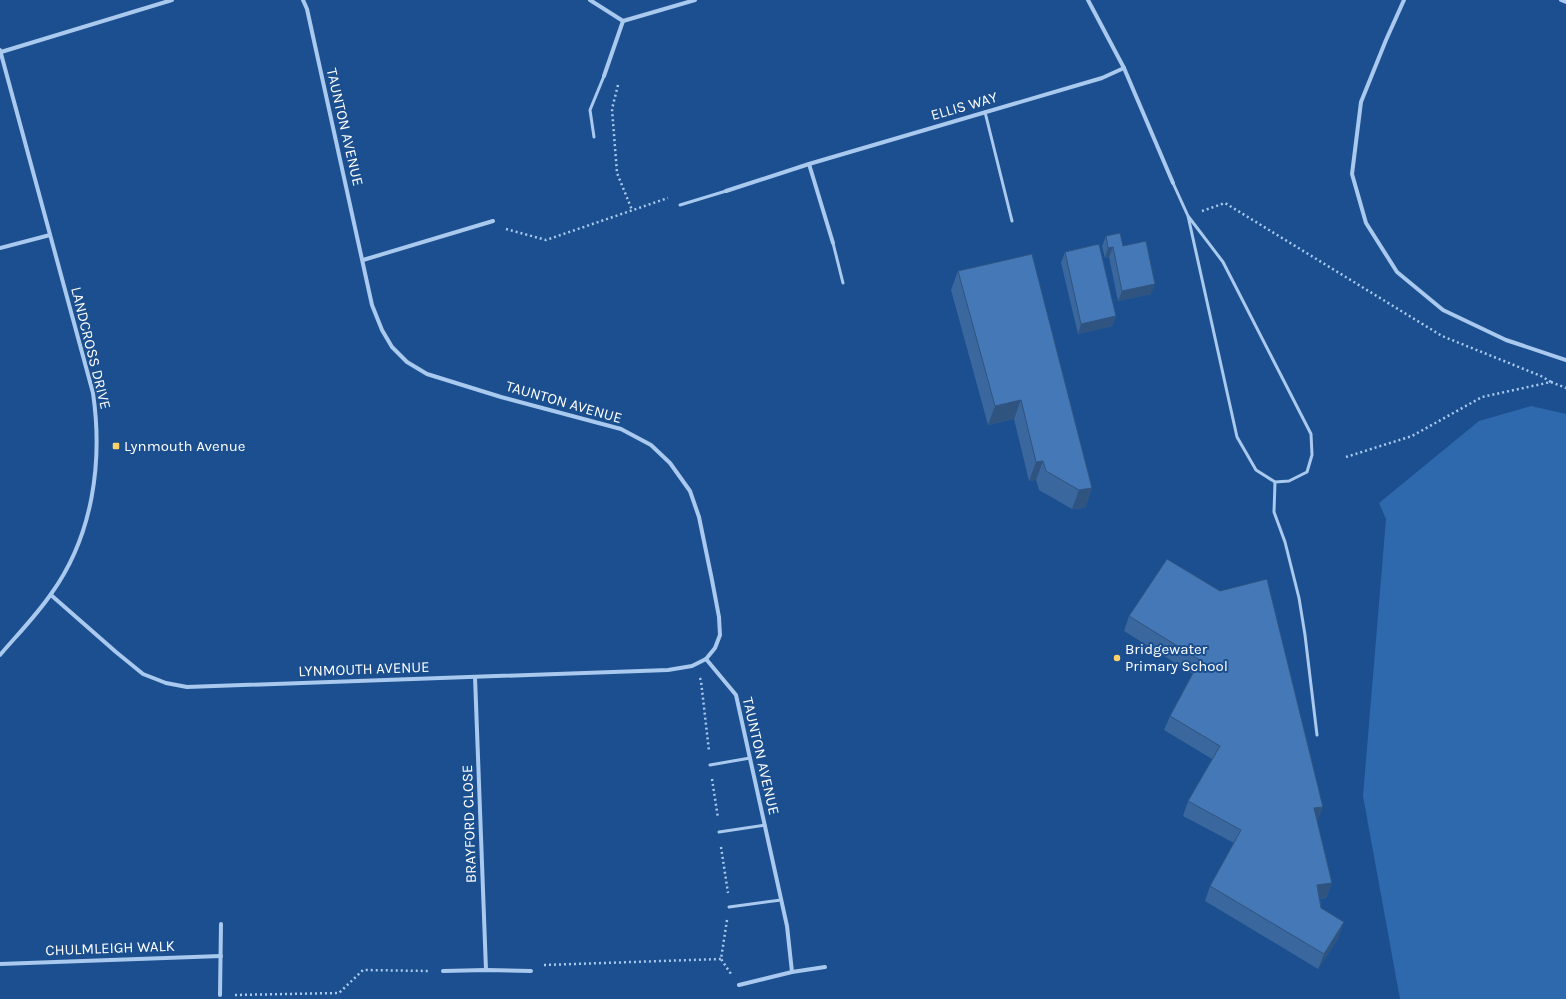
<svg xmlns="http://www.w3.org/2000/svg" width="1566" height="999" font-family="Karla,sans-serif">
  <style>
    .green { fill: #2e69ad }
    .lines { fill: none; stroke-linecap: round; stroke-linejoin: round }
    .path { stroke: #a9c9ee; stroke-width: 2.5; stroke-dasharray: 2 3; stroke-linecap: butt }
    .lane { stroke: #a9c9ee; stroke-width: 3 }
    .street { stroke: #a9c9ee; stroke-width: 4 }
    .wall { fill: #3a679d }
    .shaded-wall { fill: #305480 }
    .building { fill: #4478b7; stroke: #305480 }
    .poi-dot { fill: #ffd166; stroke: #1b4f8f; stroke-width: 1.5 }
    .labels { text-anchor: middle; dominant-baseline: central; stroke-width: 4; stroke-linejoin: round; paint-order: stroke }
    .street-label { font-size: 15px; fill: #fff; stroke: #1b4f8f }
    .poi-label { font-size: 15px; fill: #fff; stroke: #1b4f8f; text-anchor: start }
  </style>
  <rect width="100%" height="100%" fill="#1b4f8f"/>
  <path class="green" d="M1531 406 1566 414V999H1400L1363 796 1386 519 1379 503 1479 421Z"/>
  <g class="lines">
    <g class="path">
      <path d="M618 85 612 109 617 173 632 210"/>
      <path d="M1202 211 1225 203 1442 336 1541 376 1551 382"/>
      <path d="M506 229 546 240 668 198"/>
      <path d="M1346 457 1412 436 1482 397 1551 382 1566 388"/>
      <path d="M700 678 701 681 709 751"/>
      <path d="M712 779 718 818"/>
      <path d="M721 847 728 893"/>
      <path d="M727 920 721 959 731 974"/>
      <path d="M544 965 721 959"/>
      <path d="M235 995 339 993 363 970 429 971"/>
    </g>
    <g class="lane">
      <path d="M985 112 1012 221"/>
      <path d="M594 137 590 110 604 76"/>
      <path d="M1173 183 1188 216 1237 437 1256 470 1275 482 1289 481 1307 472 1312 455 1311 434 1223 262 1188 216"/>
      <path d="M680 205 726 191"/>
      <path d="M833 243 843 283"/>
      <path d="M1275 482 1274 512 1285 542 1299 598 1305 635 1317 735"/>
      <path d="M710 765 750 758"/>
      <path d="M719 832 765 825"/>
      <path d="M729 907 781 900"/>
    </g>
    <g class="street">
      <path d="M303 0 307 9 372 305 382 330 392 347 407 362 427 374 501 397 621 429 651 445 670 463 690 491 699 517 712 580 719 617 720 635 715 648 706 659 736 695 787 926 792 972"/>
      <path d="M590 0 623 21 604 76"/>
      <path d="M1088 0 1124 68 1173 183"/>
      <path d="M1404 0 1386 40 1361 102 1352 174 1366 223 1397 272 1443 310 1506 340 1566 360"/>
      <path d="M1561 0 1566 2"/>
      <path d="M623 21 695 0"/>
      <path d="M0 50 93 393C103 462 93 536 51 594 36 616 17 635 0 655"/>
      <path d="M1 52 172 0"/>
      <path d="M809 164 833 243"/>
      <path d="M726 191 809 164 1102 78 1124 68"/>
      <path d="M0 248 50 235"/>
      <path d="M363 260 493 221"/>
      <path d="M51 595 116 652 143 674 166 683 187 687 668 670 692 666 706 659"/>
      <path d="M475 677 486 970"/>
      <path d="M0 964 221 956"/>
      <path d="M443 971 486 970 531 971"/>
      <path d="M739 985 792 972 825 967"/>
      <path d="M220 995 221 924"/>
    </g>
  </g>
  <g class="wall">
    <path d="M1106 236 1123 246 1151 294 1118 301 1109 257 1105 258 1102 246Z"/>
    <path d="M1065 252 1116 316 1112 326 1078 334 1061 263Z"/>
    <path d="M958 271 1092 488 1085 508 1072 509 1039 490 1036 480 1029 481 1014 419 988 425 951 290Z"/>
    <path d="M1167 559 1323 807 1317 821 1332 883 1326 898 1320 899 1321 908 1339 937 1318 969 1205 901 1210 886 1234 843 1183 816 1188 801 1212 759 1164 730 1170 716 1193 674 1124 631 1129 616Z"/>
  </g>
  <g class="shaded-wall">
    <path d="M1113 247 1109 257 1105 258 1108 248Z"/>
    <path d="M1155 284 1151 294 1118 301 1122 291Z"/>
    <path d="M1116 316 1112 326 1078 334 1081 324Z"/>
    <path d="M1021 400 1014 419 988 425 995 406Z"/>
    <path d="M1043 461 1036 480 1029 481 1036 462Z"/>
    <path d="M1092 488 1085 508 1072 509 1079 490Z"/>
    <path d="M1323 807 1317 822 1314 808Z"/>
    <path d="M1332 883 1326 898 1312 900 1317 885Z"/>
    <path d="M1344 922 1339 937 1318 969 1324 954Z"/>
  </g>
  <g class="building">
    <path d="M1120 233 1123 246 1146 241 1155 284 1122 291 1113 247 1108 248 1106 236Z"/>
    <path d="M1099 244 1116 316 1081 324 1065 252Z"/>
    <path d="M1032 254 1092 488 1079 490 1046 471 1043 461 1036 462 1021 400 995 406 958 271Z"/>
    <path d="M1167 559 1220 591 1267 579 1323 807 1314 808 1332 883 1317 885 1321 908 1344 922 1324 954 1210 886 1241 830 1188 801 1220 746 1170 716 1200 660 1129 616Z"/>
  </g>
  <g class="poi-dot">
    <rect x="112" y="442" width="8" height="8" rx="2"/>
    <circle cx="1117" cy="658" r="4"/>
  </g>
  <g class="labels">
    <g class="street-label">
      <text transform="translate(964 106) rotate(-16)">ELLIS WAY</text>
      <text transform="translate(345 127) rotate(77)">TAUNTON AVENUE</text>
      <text transform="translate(91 348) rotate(76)">LANDCROSS DRIVE</text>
      <text transform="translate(564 402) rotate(16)">TAUNTON AVENUE</text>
      <text transform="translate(364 669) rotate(-2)">LYNMOUTH AVENUE</text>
      <text transform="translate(761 756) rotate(77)">TAUNTON AVENUE</text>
      <text transform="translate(469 824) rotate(-92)">BRAYFORD CLOSE</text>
      <text transform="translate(110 948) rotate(-2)">CHULMLEIGH WALK</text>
    </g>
    <g class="poi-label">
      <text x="124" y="446">Lynmouth Avenue</text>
      <text x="1125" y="649">Bridgewater<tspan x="1125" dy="17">Primary School</tspan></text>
    </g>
  </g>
</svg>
